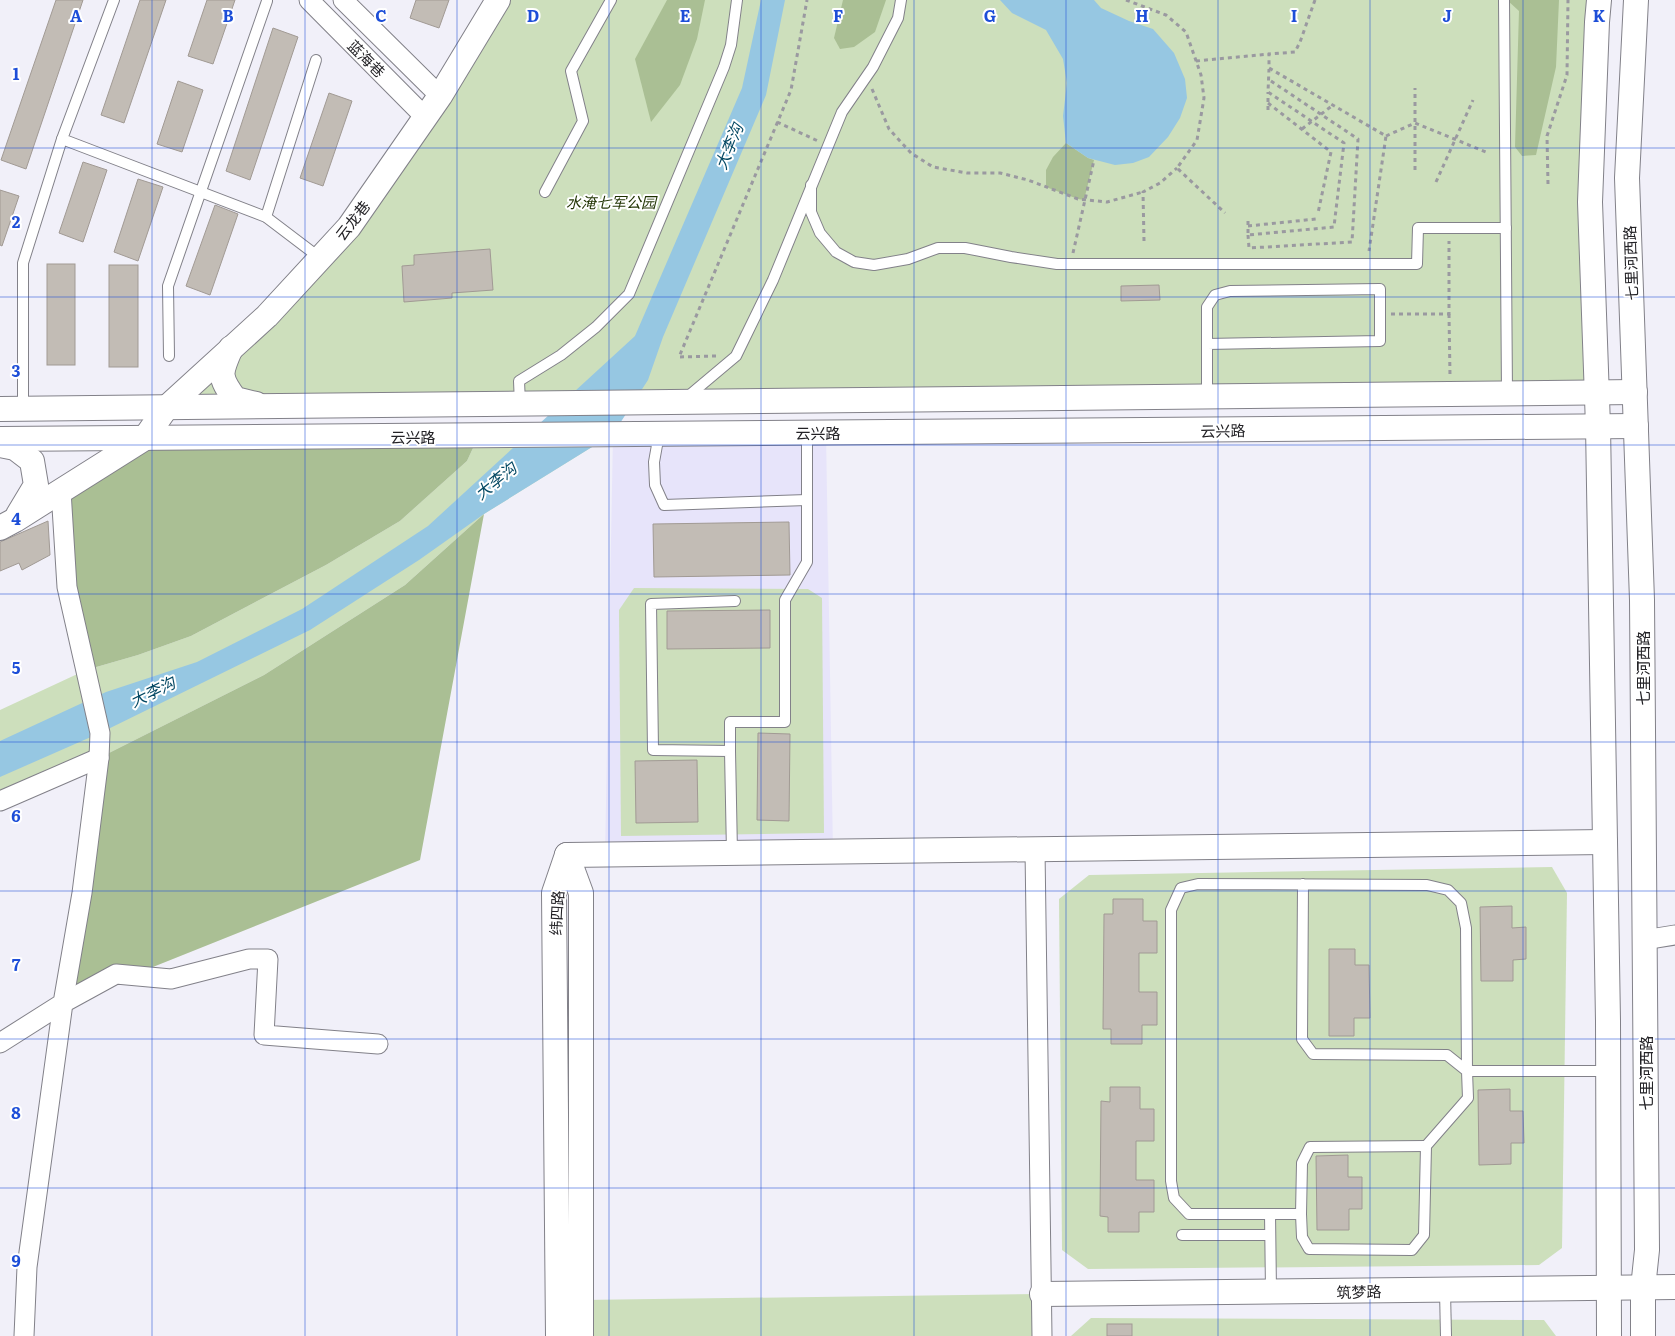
<svg xmlns="http://www.w3.org/2000/svg" width="1675" height="1336" font-family="Literata,'Noto Sans SC',serif">
  <style>
    .commercial { fill: #e7e4fa }
    .green { fill: #cddfbc }
    .forest { fill: #aabf94 }
    .water { fill: #96c7e2 }
    .building { fill: #c2bcb5; stroke: #a19a94 }
    .lines { fill: none; stroke-linecap: round; stroke-linejoin: round }
    .service-casing { stroke: #828189; stroke-width: 12 }
    .minor-casing { stroke: #828189; stroke-width: 21 }
    .tertiary-casing { stroke: #828189; stroke-width: 26 }
    .path { stroke: #9a99a0; stroke-width: 3; stroke-dasharray: 4 4; stroke-linecap: butt }
    .service { stroke: #fff; stroke-width: 10 }
    .minor { stroke: #fff; stroke-width: 19 }
    .tertiary { stroke: #fff; stroke-width: 24 }
    .grid { fill: none; stroke: #1d4ed8; stroke-width: 1; stroke-opacity: 0.55 }
    .labels { text-anchor: middle; dominant-baseline: central; stroke-width: 4; stroke-linejoin: round; paint-order: stroke }
    .street-label { font-size: 15px; fill: #232226; stroke: #fff }
    .park-label { font-size: 15px; font-style: italic; fill: #1f3201; stroke: #fff }
    .water-label { font-size: 16px; font-style: italic; fill: #044863; stroke: #fff }
    .grid-label { font-size: 16px; text-anchor: middle; font-weight: bold; fill: #1d4ed8; stroke: #fff; stroke-width: 4; stroke-linejoin: round; paint-order: stroke }
  </style>
  <rect width="100%" height="100%" fill="#f1f0f9"/>
  <path class="commercial" d="M826 432 833 852 605 855 613 434Z"/>
  <g class="green">
    <path d="M498 0H1599L1596 392 166 408 349 227Z"/>
    <path d="M613 434 484 514 405 585 264 675 99 758 0 800V710L86 670 138 655 191 636 326 565 400 521 467 461 479 435Z"/>
    <path d="M634 588 808 589 822 598 824 833 621 836 619 610Z"/>
    <path d="M1552 867 1567 893 1562 1248 1539 1265 1088 1269 1062 1250 1059 899 1089 875Z"/>
    <path d="M1042 1294V1336H581V1300Z"/>
    <path d="M1091 1318 1544 1320 1556 1336H1071Z"/>
  </g>
  <g class="forest">
    <path d="M667 0H705L697 39 680 85 651 122 635 59Z"/>
    <path d="M843 0H886L875 32 854 47 840 49 834 38Z"/>
    <path d="M1507 0H1559L1556 67 1536 155 1522 156 1515 147 1519 11Z"/>
    <path d="M1066 143 1088 158 1094 160 1084 200 1078 199 1046 187V170L1053 157Z"/>
    <path d="M479 435 467 461 400 521 326 565 191 636 138 655 86 670 61 491 145 438Z"/>
    <path d="M484 514 420 860 63 1003 99 758 264 675 405 585Z"/>
  </g>
  <g class="water">
    <path d="M761 0H785L766 95 663 337 648 380 613 434 484 514 419 560 310 630 100 733 0 777V741L106 692 197 662 302 609 428 526 635 336 742 88Z"/>
    <path d="M1000 0H1094L1101 8 1129 21 1153 29 1174 53 1185 79 1187 98 1180 118 1168 137 1149 157 1133 163 1115 165 1088 158 1066 143 1063 116 1067 83 1063 59 1046 30 1012 13Z"/>
  </g>
  <g class="building">
    <path d="M56 0H83L26 169 1 160Z"/>
    <path d="M140 0H166L124 123 101 115Z"/>
    <path d="M207 0H235L213 64 188 56Z"/>
    <path d="M416 0H449L439 28 410 18Z"/>
    <path d="M273 28 298 37 250 180 226 171Z"/>
    <path d="M178 81 203 90 182 152 157 144Z"/>
    <path d="M329 93 352 101 323 186 300 178Z"/>
    <path d="M83 162 107 170 83 242 59 233Z"/>
    <path d="M138 179 163 187 138 261 114 252Z"/>
    <path d="M0 190 19 196 2 246 0 245Z"/>
    <path d="M215 205 238 214 210 295 186 286Z"/>
    <path d="M490 249 493 290 452 293V298L404 302 402 266 414 265V255Z"/>
    <rect x="47" y="264" width="28" height="101"/>
    <rect x="109" y="265" width="29" height="102"/>
    <path d="M1159 285 1160 300 1121 301V286Z"/>
    <path d="M48 521 50 555 22 570 19 563 0 571V542Z"/>
    <path d="M789 522 790 575 654 577 653 524Z"/>
    <path d="M770 610V648L667 649V611Z"/>
    <path d="M758 733 790 734 789 821 757 820Z"/>
    <path d="M697 760 698 822 636 823 635 761Z"/>
    <path d="M1113 899H1143V921H1157V953H1139V992H1157V1025H1142V1044H1111V1029H1103L1104 914H1113Z"/>
    <path d="M1512 906V928L1526 927V959L1513 960V981H1481L1480 907Z"/>
    <path d="M1329 949H1355V965H1369L1370 1018H1354V1036H1329Z"/>
    <path d="M1110 1087H1140V1109H1154V1141H1136V1180H1154V1212H1139V1232H1108V1217L1100 1216 1101 1101 1110 1102Z"/>
    <path d="M1510 1089V1111H1523L1524 1143H1511V1164L1479 1165 1478 1090Z"/>
    <path d="M1348 1155V1177H1362V1209H1349V1230H1317L1316 1156Z"/>
    <rect x="1107" y="1324" width="25" height="12"/>
  </g>
  <g class="lines">
    <defs>
      <g id="service">
        <path d="M114 0 62 139 266 217 320 258"/>
        <path d="M1504 0 1507 393"/>
        <path d="M811 185V212L820 233 836 252 854 262 874 265 908 259 938 248H965L1011 257 1057 264H1417L1418 228H1506"/>
        <path d="M545 192 583 121 571 71 611 0"/>
        <path d="M266 217 316 60"/>
        <path d="M1207 344 1380 341V289L1230 291 1215 295 1207 307V397"/>
        <path d="M169 356 168 286 267 1"/>
        <path d="M686 398 736 356 773 280 842 112 873 67 898 18 901 0"/>
        <path d="M520 404 519 381 561 355 596 327 629 294 724 67 731 45 737 0"/>
        <path d="M23 409V263L62 139"/>
        <path d="M659 434 654 462 655 485 664 505 807 500"/>
        <path d="M730 751V722H785V600L807 562V433"/>
        <path d="M732 853 730 751 653 750 651 604 735 601"/>
        <path d="M1303 884 1302 1039 1313 1054 1447 1055 1467 1071 1468 1098 1426 1146 1424 1235 1412 1250 1309 1249 1302 1237 1301 1214H1189L1174 1198 1171 1181V910L1181 888 1198 884 1427 885 1448 890 1461 903 1466 928 1467 1071H1608"/>
        <path d="M1270 1214 1271 1291"/>
        <path d="M1301 1214 1302 1163 1310 1147 1426 1146"/>
        <path d="M1182 1235H1270"/>
        <path d="M1445 1291 1446 1336"/>
      </g>
      <g id="minor">
        <path d="M309 0 425 117"/>
        <path d="M343 0 440 96"/>
        <path d="M0 801 99 758"/>
        <path d="M1035 850 1042 1336"/>
        <path d="M1644 940 1675 935"/>
        <path d="M0 1043 63 1003 82 893 99 758 100 733 67 587 61 491"/>
        <path d="M24 1336 27 1267 63 1003 116 974 171 979 249 959H268L264 1035 378 1044"/>
      </g>
      <g id="tertiary">
        <path d="M1599 0 1597 22 1590 202 1598 426 1605 842 1608 1021 1609 1336"/>
        <path d="M1636 0 1627 178 1642 600 1647 1250 1643 1288V1336"/>
        <path d="M231 348C220 373 218 376 235 399L256 404"/>
        <path d="M0 409 1635 392"/>
        <path d="M0 439 1636 426"/>
        <path d="M0 445 15 448 32 461 36 485 18 515"/>
        <path d="M0 528 15 520 145 438 166 408 267 316 349 227 440 96 498 0"/>
        <path d="M567 855 1605 842"/>
        <path d="M567 855 581 893V1336"/>
        <path d="M1042 1294 1675 1287"/>
        <path d="M558 1336 554 893 567 855"/>
      </g>
    </defs>
    <use href="#service" class="service-casing"/>
    <use href="#minor" class="minor-casing"/>
    <use href="#tertiary" class="tertiary-casing"/>
    <g class="path">
      <path d="M1126 0 1166 15 1186 32 1201 75 1204 98 1197 140 1177 168 1225 213"/>
      <path d="M1315 0 1300 42 1295 52 1269 54V68L1386 136 1369 251"/>
      <path d="M1196 61 1269 54"/>
      <path d="M872 89 889 129 911 153 933 167 967 173H1000L1028 180 1078 199 1107 202 1143 192"/>
      <path d="M1268 103 1331 152 1318 213"/>
      <path d="M1268 110V92"/>
      <path d="M777 122 818 141"/>
      <path d="M1302 129 1333 105"/>
      <path d="M1386 136 1415 123 1486 152"/>
      <path d="M1415 170V88"/>
      <path d="M1436 182 1473 100"/>
      <path d="M1548 184 1547 136 1567 75 1568 0"/>
      <path d="M1248 221V235L1334 227 1335 218 1344 143 1268 92 1269 69"/>
      <path d="M1248 226 1316 219"/>
      <path d="M1248 235 1249 248 1352 242 1358 139 1268 79"/>
      <path d="M1144 241 1143 192 1160 183 1177 168"/>
      <path d="M1073 253 1094 160"/>
      <path d="M1391 314H1449V241"/>
      <path d="M1449 314 1450 376"/>
      <path d="M716 356 679 357 791 90 807 0"/>
    </g>
    <use href="#service" class="service"/>
    <use href="#minor" class="minor"/>
    <use href="#tertiary" class="tertiary"/>
  </g>
  <path class="grid" d="M152 0V1336M305 0V1336M457 0V1336M609 0V1336M761 0V1336M914 0V1336M1066 0V1336M1218 0V1336M1370 0V1336M1523 0V1336M0 148H1675M0 297H1675M0 445H1675M0 594H1675M0 742H1675M0 891H1675M0 1039H1675M0 1188H1675"/>
  <g class="labels">
    <g class="street-label">
      <text transform="translate(367 58) rotate(45)">蓝海巷</text>
      <text transform="translate(352 220) rotate(-52)">云龙巷</text>
      <text transform="translate(1630 263) rotate(-92)">七里河西路</text>
      <text transform="translate(1223 430) rotate(-1)">云兴路</text>
      <text x="818" y="432">云兴路</text>
      <text x="413" y="436">云兴路</text>
      <text transform="translate(1642 668) rotate(-90)">七里河西路</text>
      <text transform="translate(556 913) rotate(-87)">纬四路</text>
      <text transform="translate(1645 1073) rotate(-90)">七里河西路</text>
      <text transform="translate(1359 1291) rotate(-1)">筑梦路</text>
    </g>
    <g class="park-label">
      <text x="611" y="201">水淹七军公园</text>
    </g>
    <g class="water-label">
      <text transform="translate(728 146) rotate(-68)">大李沟</text>
      <text transform="translate(495 480) rotate(-39)">大李沟</text>
      <text transform="translate(152 691) rotate(-26)">大李沟</text>
    </g>
  </g>
  <g class="grid-label">
    <text x="76" y="22">A</text>
    <text x="228" y="22">B</text>
    <text x="381" y="22">C</text>
    <text x="533" y="22">D</text>
    <text x="685" y="22">E</text>
    <text x="838" y="22">F</text>
    <text x="990" y="22">G</text>
    <text x="1142" y="22">H</text>
    <text x="1294" y="22">I</text>
    <text x="1447" y="22">J</text>
    <text x="1599" y="22">K</text>
    <text x="16" y="80">1</text>
    <text x="16" y="228">2</text>
    <text x="16" y="377">3</text>
    <text x="16" y="525">4</text>
    <text x="16" y="674">5</text>
    <text x="16" y="822">6</text>
    <text x="16" y="971">7</text>
    <text x="16" y="1119">8</text>
    <text x="16" y="1267">9</text>
  </g>
</svg>
